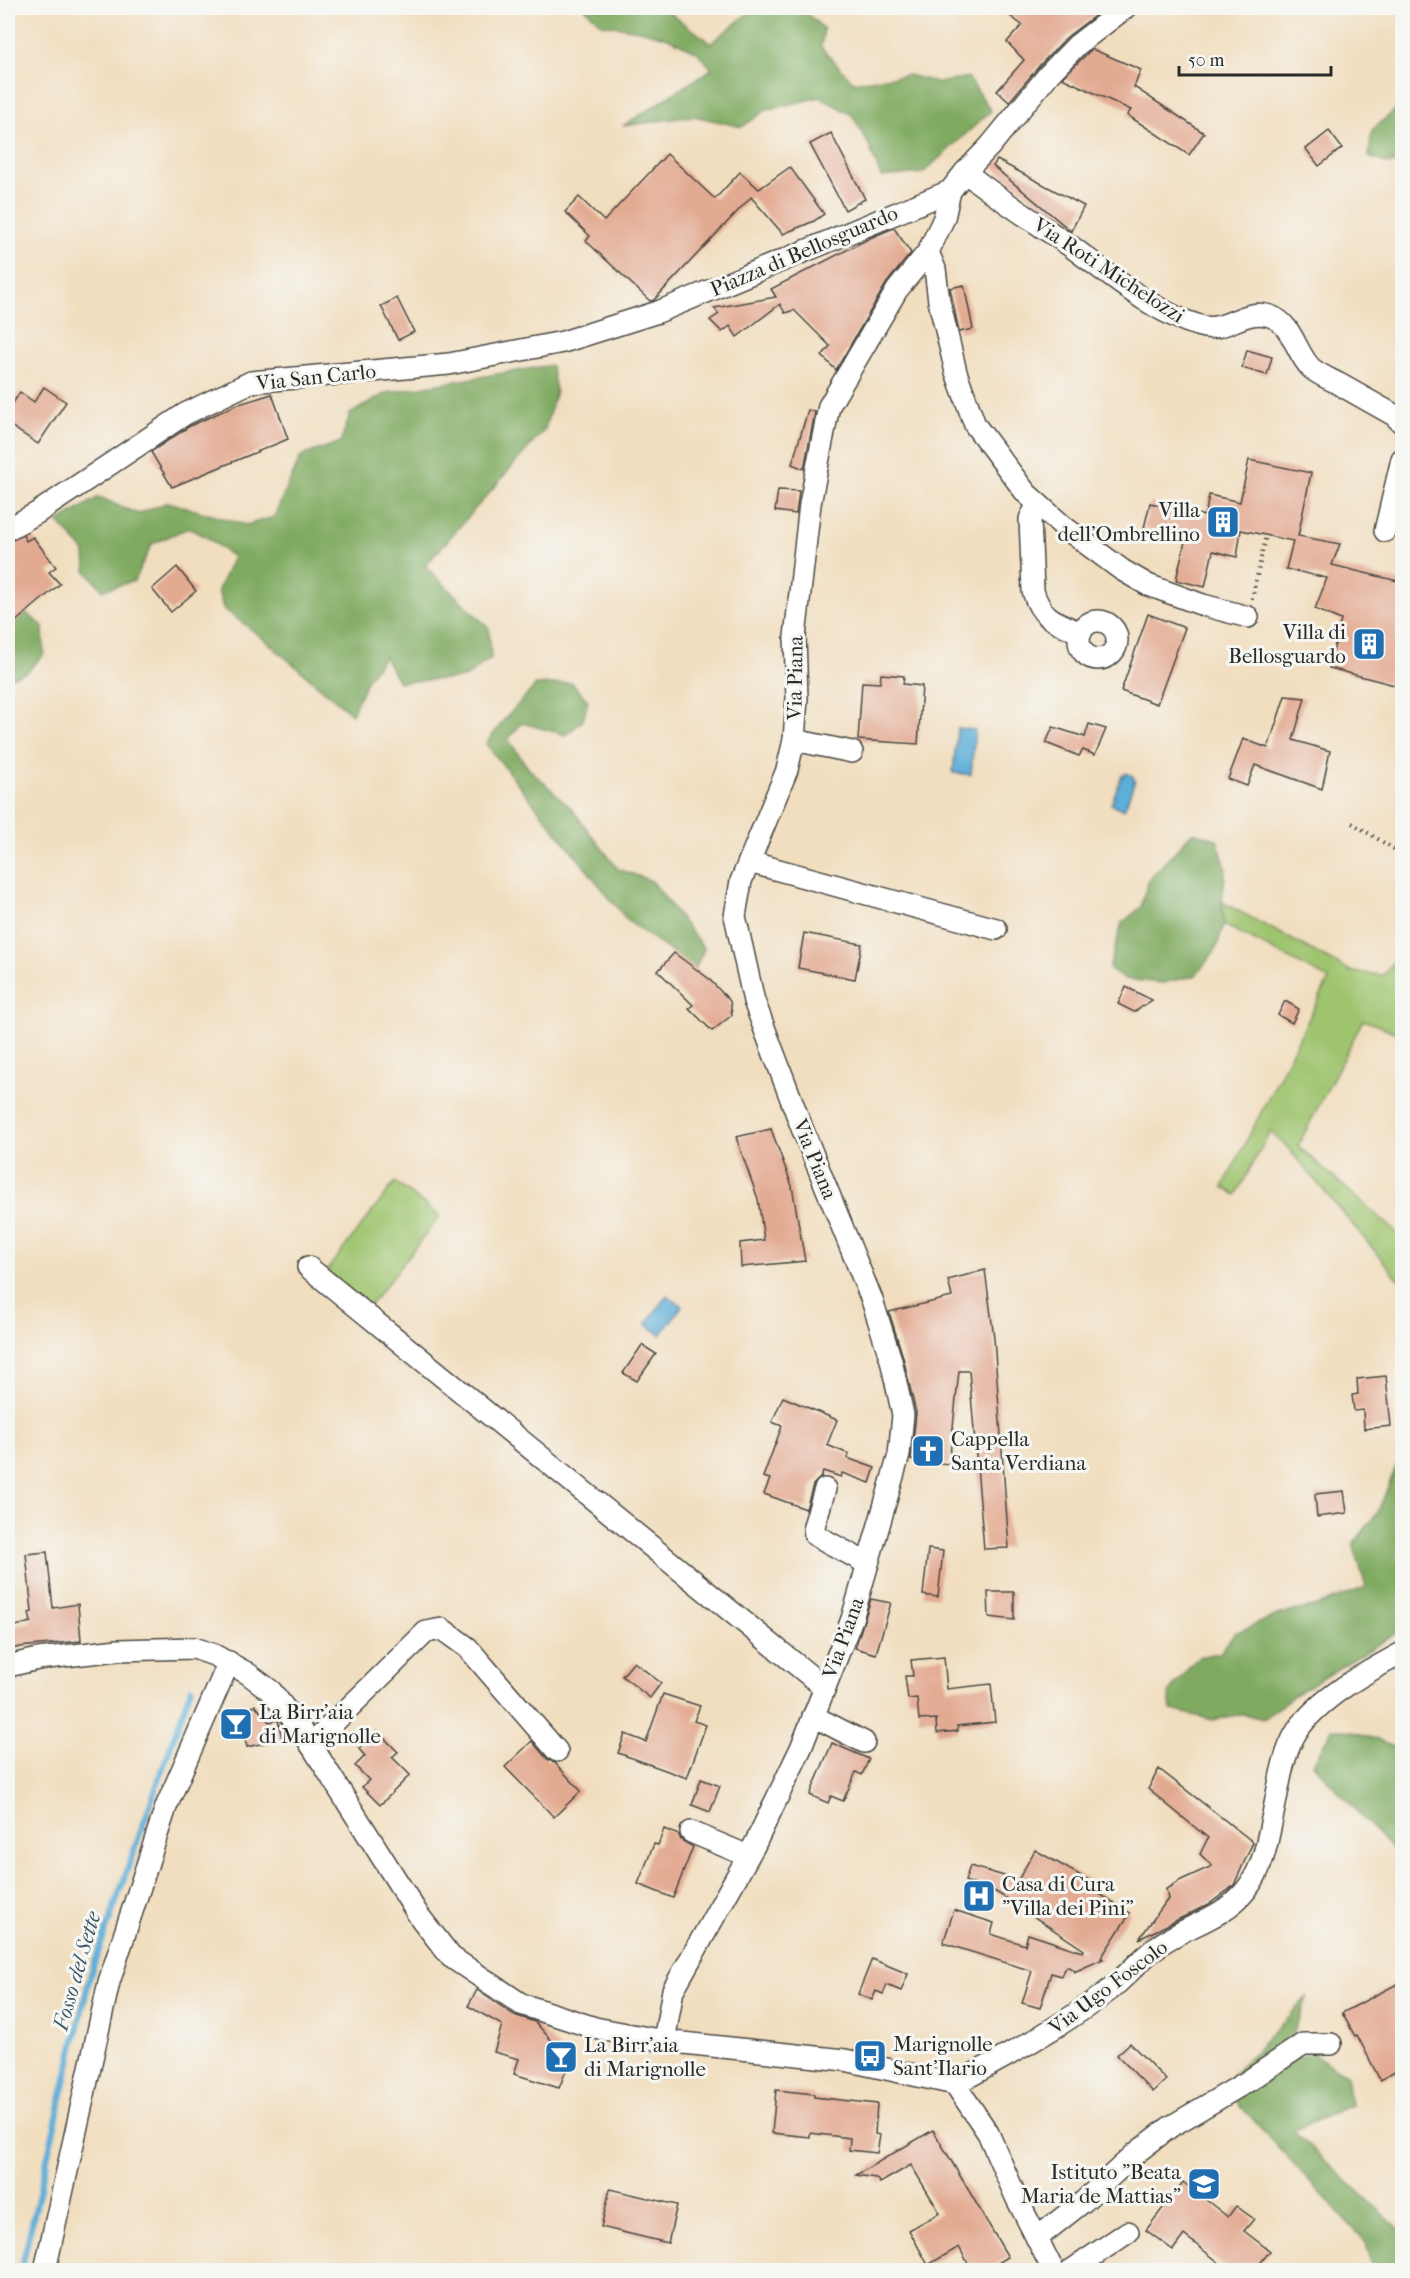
<svg xmlns="http://www.w3.org/2000/svg" width="1410" height="2278" font-family="'IM FELL French Canon',serif">
  <style>
    .green { fill: #9fc46e; stroke: #65784c; stroke-width: 1.5 }
    .forest { fill: #7faa61; stroke: #556a46; stroke-width: 1.5 }
    .water { fill: #5daed8; stroke: #446c82; stroke-width: 1.5 }
    .lines { fill: none; stroke-linecap: round; stroke-linejoin: round }
    .stream { stroke: #5daed8; stroke-width: 6 }
    .building { fill: #e3aa92 }
    .minor-casing { stroke: #494641; stroke-width: 24 }
    .path { stroke: #494641; stroke-width: 4; stroke-dasharray: 1.5 4.5; stroke-linecap: butt }
    .minor { stroke: #fff; stroke-width: 21 }
    .labels { text-anchor: middle; dominant-baseline: central; stroke-width: 6; stroke-linejoin: round; paint-order: stroke }
    .street-label { font-size: 21px; fill: #2b2b2b; stroke: #f6f6f2 }
    .poi-label { font-size: 21px; fill: #2b2b2b; stroke: #f6f6f2; text-anchor: start }
    .water-label { font-size: 22px; font-style: italic; fill: #3c5968; stroke: #f6f6f2 }
  </style>
  <rect width="100%" height="100%" fill="#f6f6f2"/>
  <filter id="ink" filterUnits="userSpaceOnUse"><feTurbulence type="fractalNoise" baseFrequency=".0167" numOctaves="2"/><feDisplacementMap in="SourceGraphic" scale="12" xChannelSelector="R" yChannelSelector="G"/><feConvolveMatrix kernelMatrix="1 2 1 2 8 2 1 2 1" color-interpolation-filters="sRGB"/></filter>
  <filter id="wash" filterUnits="userSpaceOnUse"><feTurbulence type="fractalNoise" baseFrequency=".008" numOctaves="4" result="noise"/><feDisplacementMap in="SourceGraphic" scale="24" xChannelSelector="R" yChannelSelector="G"/><feGaussianBlur stdDeviation="1.35" result="paint"/><feColorMatrix in="noise" values="0 0 0 0 0 0 0 0 0 0 0 0 0 0 0 0 0 1.4 0 .05"/><feComposite in="paint" operator="in"/></filter>
  <g filter="url(#wash)">
    <rect width="100%" height="100%" fill="#f1debf"/>
    <g class="green">
      <path d="M1222 902 1352 972 1383 975 1402 952V985L1394 1003 1402 1006V1035L1363 1020 1298 1146 1402 1237V1283L1286 1146 1270 1132 1236 1195 1223 1187 1329 979 1224 925Z"/>
      <path d="M395 1182 440 1216 368 1308 324 1274Z"/>
    </g>
    <g class="forest">
      <path d="M585 8H663L711 43 752 10 751 8H801L824 29 821 47 853 82 908 75 939 83 968 77 991 111 923 173 881 177 868 143 852 115 820 97 766 110 742 127 694 116 623 126 712 69 697 52 666 37 639 30 601 24Z"/>
      <path d="M1400 106H1402V162L1389 164 1369 157 1372 130Z"/>
      <path d="M551 365 556 391 545 429 425 566 489 628 491 658 464 678 399 682 384 657 367 679 352 714 261 637 223 608 218 590 233 557 205 536 188 528 152 544 134 581 103 590 86 571 85 552 58 522 99 497 138 514 168 502 246 525 274 517 301 456 341 442 350 414 386 393Z"/>
      <path d="M26 613 43 626 44 654 27 672 8 678V628Z"/>
      <path d="M572 683 588 701 583 720 566 735 522 723 508 739 528 768 571 808 618 869 652 881 704 949 695 969 628 921 486 744 504 720 536 685Z"/>
      <path d="M1193 832 1217 839 1226 868 1222 902 1224 925 1215 951 1195 976 1162 983 1124 979 1109 968 1122 923 1141 907 1148 880Z"/>
      <path d="M1397 1464 1402 1465V1630L1294 1695 1264 1719 1242 1714 1213 1720 1171 1710 1169 1692 1198 1657 1220 1653 1235 1633 1280 1614 1317 1606 1366 1587 1353 1544 1378 1512Z"/>
      <path d="M1332 1729 1353 1731 1402 1749V1860L1313 1764Z"/>
      <path d="M1308 1996 1291 2038 1271 2066 1312 2053 1347 2075 1351 2105 1293 2131 1402 2231V2270H1372L1366 2242 1222 2086Z"/>
    </g>
    <g class="water">
      <path d="M957 728 975 730 971 775 953 773Z"/>
      <path d="M1126 773 1133 776V779L1135 780 1124 810 1111 804 1122 775 1124 776Z"/>
      <path d="M667 1295 682 1306 661 1335 646 1324Z"/>
    </g>
    <g class="lines">
      <path class="stream" d="M21 2270 90 1976 191 1688"/>
    </g>
    <g id="blocks">
      <g class="building">
        <path d="M999 8H1105L1068 36 1040 65 1009 102 997 91 1024 60 1007 42 1022 25Z"/>
        <path d="M1092 49 1141 70 1134 87 1204 133 1189 155 1127 115 1131 110 1062 78Z"/>
        <path d="M1329 131 1342 148 1319 166 1306 149Z"/>
        <path d="M831 133 865 199 845 210 810 144Z"/>
        <path d="M667 154 715 199 740 172 759 189 790 167 824 214 814 221 783 234 751 197 654 300 650 301 586 241 590 236 565 212 579 197 604 221Z"/>
        <path d="M997 160 1084 206 1071 231 993 166Z"/>
        <path d="M894 228 911 253 886 284 836 370 822 356 830 346 794 310 785 313 780 304 737 337 730 326 722 332 710 320 719 314 714 308 776 297 771 289 870 238Z"/>
        <path d="M964 285 973 329 959 332 950 288Z"/>
        <path d="M397 298 414 332 398 340 381 306Z"/>
        <path d="M1247 350 1272 357 1267 375 1242 368Z"/>
        <path d="M44 387 66 402 38 444 8 424V411L20 392 34 402Z"/>
        <path d="M272 394 288 439 172 487 151 452 190 426 236 405Z"/>
        <path d="M808 410 815 412 804 469 792 464Z"/>
        <path d="M1249 460 1311 473 1298 536 1340 544 1332 565 1402 582V687L1329 668 1341 620 1315 609 1327 578 1286 569 1293 541 1241 530 1237 557 1213 551 1205 587 1176 580 1186 537 1144 528 1150 503 1205 516 1209 495 1240 502Z"/>
        <path d="M778 490 799 491 796 514 775 511Z"/>
        <path d="M23 535 26 541 33 537 56 567 49 572 60 584 8 628V542Z"/>
        <path d="M177 567 196 591 171 612 152 589Z"/>
        <path d="M1148 614 1185 628 1157 704 1121 691Z"/>
        <path d="M881 674 904 676 903 684 922 686 918 744 858 740 862 682 880 683Z"/>
        <path d="M1285 696 1305 698 1293 740 1330 751 1322 789 1255 765 1247 786 1228 779 1243 739 1268 748Z"/>
        <path d="M1089 724 1106 729 1095 755 1083 750 1079 756 1046 743 1053 727 1085 737Z"/>
        <path d="M804 933 862 944 855 979 798 968Z"/>
        <path d="M674 953 708 978 730 1001 732 1015 712 1031 689 1008 693 1005 658 971Z"/>
        <path d="M1126 987 1152 1000 1134 1012 1118 1004Z"/>
        <path d="M1285 1001 1299 1009 1292 1023 1278 1015Z"/>
        <path d="M771 1129 792 1186 805 1261 741 1267 740 1243 764 1240 758 1199 736 1137Z"/>
        <path d="M985 1270 994 1338 1009 1548 984 1549 969 1371H959L949 1464 911 1460 916 1413 903 1357 889 1312 952 1297 948 1280Z"/>
        <path d="M642 1345 656 1354 637 1381 623 1373Z"/>
        <path d="M1386 1376 1391 1426 1364 1429 1363 1410 1354 1411 1352 1395 1358 1394 1357 1379Z"/>
        <path d="M783 1397 837 1420 827 1445 849 1454 847 1458 875 1468 870 1483 842 1473 841 1477 823 1471 821 1477 813 1485 806 1509 764 1494 770 1479 763 1477 782 1426 772 1422Z"/>
        <path d="M1344 1491 1347 1513 1317 1517 1315 1494Z"/>
        <path d="M928 1549 943 1551 938 1597 923 1595Z"/>
        <path d="M47 1552 53 1608 78 1604 81 1641 19 1647 8 1651V1628L31 1622 29 1613 32 1612 26 1554Z"/>
        <path d="M988 1592H1014V1620L989 1617Z"/>
        <path d="M871 1599 891 1603 876 1654 855 1648Z"/>
        <path d="M944 1657 947 1689 991 1684 995 1722 957 1726 958 1731 937 1733 936 1719 919 1720 917 1698 908 1699 905 1676H913L911 1660Z"/>
        <path d="M634 1662 661 1683 650 1698 622 1676Z"/>
        <path d="M663 1694 700 1706 694 1721 706 1725 687 1778 618 1753 625 1734 646 1742Z"/>
        <path d="M255 1705 269 1722 278 1720 282 1739 247 1747 242 1728 247 1727 238 1717Z"/>
        <path d="M377 1731 398 1752 392 1757 410 1775 380 1805 362 1787 369 1780 355 1766 365 1756 359 1749Z"/>
        <path d="M532 1741 547 1759 555 1763 581 1791 554 1817 505 1767Z"/>
        <path d="M832 1743 869 1759 862 1775 856 1772 843 1801 831 1796 828 1803 810 1795Z"/>
        <path d="M1159 1769 1253 1842 1234 1885 1228 1890 1209 1904 1139 1939 1168 1899 1166 1889 1179 1881 1212 1866 1200 1854 1208 1838 1148 1789Z"/>
        <path d="M701 1779 720 1786 710 1812 692 1805Z"/>
        <path d="M664 1829 679 1835 681 1840 693 1847 673 1898 638 1884 654 1844 658 1845Z"/>
        <path d="M1035 1850 1101 1887 1098 1893 1130 1913 1101 1958 1103 1959 1074 1972 1075 1971 1067 1966 1061 1976 1051 1973 1040 2008 1022 2003 1032 1971 943 1943 954 1910 994 1923 991 1934 1025 1945 1028 1934 1083 1952 1084 1950 1033 1916V1914L994 1891 965 1881 970 1866 1018 1880Z"/>
        <path d="M872 1959 908 1974 901 1991 887 1985 883 1994 876 1991 872 2000 858 1994Z"/>
        <path d="M1397 1984 1402 1995V2068L1380 2080 1357 2035 1355 2036 1342 2013Z"/>
        <path d="M477 1990 514 2015 535 2022 570 2061 559 2088 514 2074 519 2059 494 2052 502 2025 468 2006Z"/>
        <path d="M1130 2043 1166 2080 1153 2092 1117 2055Z"/>
        <path d="M776 2090 814 2094V2097L877 2104 875 2134 880 2135 877 2153 849 2150 850 2138 810 2133V2137L772 2133Z"/>
        <path d="M933 2130 1008 2257 985 2271H972L959 2247 928 2265 909 2230 940 2213 911 2165 880 2183 876 2178 856 2175Z"/>
        <path d="M1183 2182 1228 2217 1236 2206 1254 2219 1244 2231 1270 2251 1254 2271H1230L1184 2235 1173 2250 1146 2230Z"/>
        <path d="M610 2189 677 2205 668 2243 601 2227Z"/>
      </g>
    </g>
  </g>
  <g filter="url(#ink)">
    <use href="#blocks" fill-opacity="0" stroke="#494641" stroke-width="1.5"/>
    <g class="lines">
      <defs>
        <g id="minor">
          <path d="M965 172C998 199 1034 221 1069 245 1109 274 1152 312 1200 326 1226 334 1244 307 1270 316 1293 324 1295 352 1311 368 1319 375 1330 379 1339 384 1357 394 1376 405 1394 415L1402 423"/>
          <path d="M928 252 935 269 939 301 956 372 975 425 1026 493 1064 527 1122 570 1148 585 1203 605 1248 617"/>
          <path d="M1038 504 1030 519 1033 591C1041 619 1056 622 1081 633"/>
          <path d="M8 529 37 513 185 414 251 382 449 364 563 342 658 312 950 191 965 172 990 146 1049 74 1077 45 1125 8"/>
          <path d="M1385 531 1402 459"/>
          <circle cx="1098" cy="640" r="19"/>
          <path d="M794 740 852 752"/>
          <path d="M749 862 996 929"/>
          <path d="M308 1267 825 1688"/>
          <path d="M825 1489 814 1526 815 1535 868 1564"/>
          <path d="M8 1666 38 1659 118 1650 194 1648 214 1655 247 1673 271 1691 303 1732 419 1916 451 1957 521 2004 595 2028 664 2041 845 2060 955 2084 988 2133 1016 2197 1053 2270"/>
          <path d="M813 1716 864 1742"/>
          <path d="M311 1745 426 1632 442 1629 468 1648 557 1751"/>
          <path d="M691 1832 748 1856"/>
          <path d="M664 2041 673 1990 755 1844 801 1748 852 1619 899 1455 903 1415 891 1360 872 1300 802 1128 754 1001 735 916 741 881 787 770 794 740 797 698 795 637 810 504 829 406 897 290 928 252 944 218 950 191"/>
          <path d="M955 2084C1007 2056 1059 2028 1107 1992 1125 1978 1139 1960 1158 1946 1185 1926 1224 1918 1246 1890 1264 1868 1267 1841 1273 1814 1279 1787 1282 1755 1297 1731 1320 1697 1367 1672 1402 1653"/>
          <path d="M1037 2238 1084 2201 1136 2153 1170 2127 1250 2080 1303 2044H1331"/>
          <path d="M45 2270 109 1982 166 1807 229 1662"/>
          <path d="M1072 2270 1128 2232"/>
        </g>
      </defs>
      <use href="#minor" class="minor-casing"/>
      <g class="path">
        <path d="M1252 599 1266 535"/>
        <path d="M1352 823 1402 854"/>
      </g>
      <use href="#minor" class="minor"/>
    </g>
  </g>
  <defs>
    <symbol id="building-square" viewBox="-11 -11 22 22"><rect x="-9" y="-9" width="18" height="18" rx="4" fill="#1f6fb2" stroke="#f6f6f2"/><path d="M-4-6H4V6H1V3H-1V6H-4ZM-2.5-4.3h1.7v1.8h-1.7ZM.8-4.3h1.7v1.8H.8ZM-2.5-1h1.7V.8h-1.7ZM.8-1h1.7V.8H.8Z" fill="#fff"/></symbol>
    <symbol id="church-square" viewBox="-11 -11 22 22"><rect x="-9" y="-9" width="18" height="18" rx="4" fill="#1f6fb2" stroke="#f6f6f2"/><path d="M-1.2-6h2.4v3.5h3.3v2.4h-3.3V6h-2.4V-.1h-3.3v-2.4h3.3Z" fill="#fff"/></symbol>
    <symbol id="bar-square" viewBox="-11 -11 22 22"><rect x="-9" y="-9" width="18" height="18" rx="4" fill="#1f6fb2" stroke="#f6f6f2"/><path d="M-6-5H6L.8 .8V4.5H3.5V6h-7V4.5H-.8V.8Z" fill="#fff"/></symbol>
    <symbol id="hospital-square" viewBox="-11 -11 22 22"><rect x="-9" y="-9" width="18" height="18" rx="4" fill="#1f6fb2" stroke="#f6f6f2"/><path d="M-5-5h3v3.5h4V-5h3V5h-3V1.5h-4V5h-3Z" fill="#fff"/></symbol>
    <symbol id="bus-square" viewBox="-11 -11 22 22"><rect x="-9" y="-9" width="18" height="18" rx="4" fill="#1f6fb2" stroke="#f6f6f2"/><path d="M-5-6H5V4H4V6H2V4H-2V6H-4V4H-5ZM-3.5-4V0h7V-4ZM-3.5 1.2v1.5H-2V1.2ZM2 1.2v1.5H3.5V1.2Z" fill="#fff"/></symbol>
    <symbol id="school-square" viewBox="-11 -11 22 22"><rect x="-9" y="-9" width="18" height="18" rx="4" fill="#1f6fb2" stroke="#f6f6f2"/><path d="M0-5L7-2L0 1L-7-2ZM-4 1L0 2.5L4 1V4Q0 6-4 4Z" fill="#fff"/></symbol>
  </defs>
  <g fill-rule="evenodd">
    <use href="#building-square" x="1204" y="503" width="38" height="38"/>
    <use href="#building-square" x="1350" y="625" width="38" height="38"/>
    <use href="#church-square" x="909" y="1432" width="38" height="38"/>
    <use href="#bar-square" x="217" y="1705" width="38" height="38"/>
    <use href="#hospital-square" x="960" y="1877" width="38" height="38"/>
    <use href="#bus-square" x="851" y="2037" width="38" height="38"/>
    <use href="#bar-square" x="542" y="2038" width="38" height="38"/>
    <use href="#school-square" x="1185" y="2165" width="38" height="38"/>
  </g>
  <g class="labels">
    <g class="street-label">
      <text transform="translate(804 251) rotate(-23)">Piazza di Bellosguardo</text>
      <text transform="translate(1109 270) rotate(33)">Via Roti Michelozzi</text>
      <text transform="translate(316 377) rotate(-6)">Via San Carlo</text>
      <text transform="translate(795 678) rotate(-89)">Via Piana</text>
      <text transform="translate(815 1159) rotate(68)">Via Piana</text>
      <text transform="translate(843 1638) rotate(-70)">Via Piana</text>
      <text transform="translate(1108 1987) rotate(-37)">Via Ugo Foscolo</text>
    </g>
    <g class="poi-label">
      <text x="1200" y="510" text-anchor="end">Villa<tspan x="1200" dy="24">dell'Ombrellino</tspan></text>
      <text x="1346" y="632" text-anchor="end">Villa di<tspan x="1346" dy="24">Bellosguardo</tspan></text>
      <text x="951" y="1439">Cappella<tspan x="951" dy="24">Santa Verdiana</tspan></text>
      <text x="259" y="1712">La Birr'aia<tspan x="259" dy="24">di Marignolle</tspan></text>
      <text x="1002" y="1884">Casa di Cura<tspan x="1002" dy="24">"Villa dei Pini"</tspan></text>
      <text x="893" y="2044">Marignolle<tspan x="893" dy="24">Sant'Ilario</tspan></text>
      <text x="584" y="2045">La Birr’aia<tspan x="584" dy="24">di Marignolle</tspan></text>
      <text x="1181" y="2172" text-anchor="end">Istituto "Beata<tspan x="1181" dy="24">Maria de Mattias"</tspan></text>
    </g>
    <g class="water-label">
      <text transform="translate(77 1971) rotate(-74)">Fosso del Sette</text>
    </g>
  </g>
  <rect width="1410" height="2278" fill="none" stroke="#f6f6f2" stroke-width="30"/>
  <path d="M1179 66v9h152v-9" fill="none" stroke="#2b2b2b" stroke-width="3"/>
  <text x="1188" y="66" font-size="18" fill="#2b2b2b" stroke="#f6f6f2" stroke-width="4.5" paint-order="stroke">50 m</text>
</svg>
